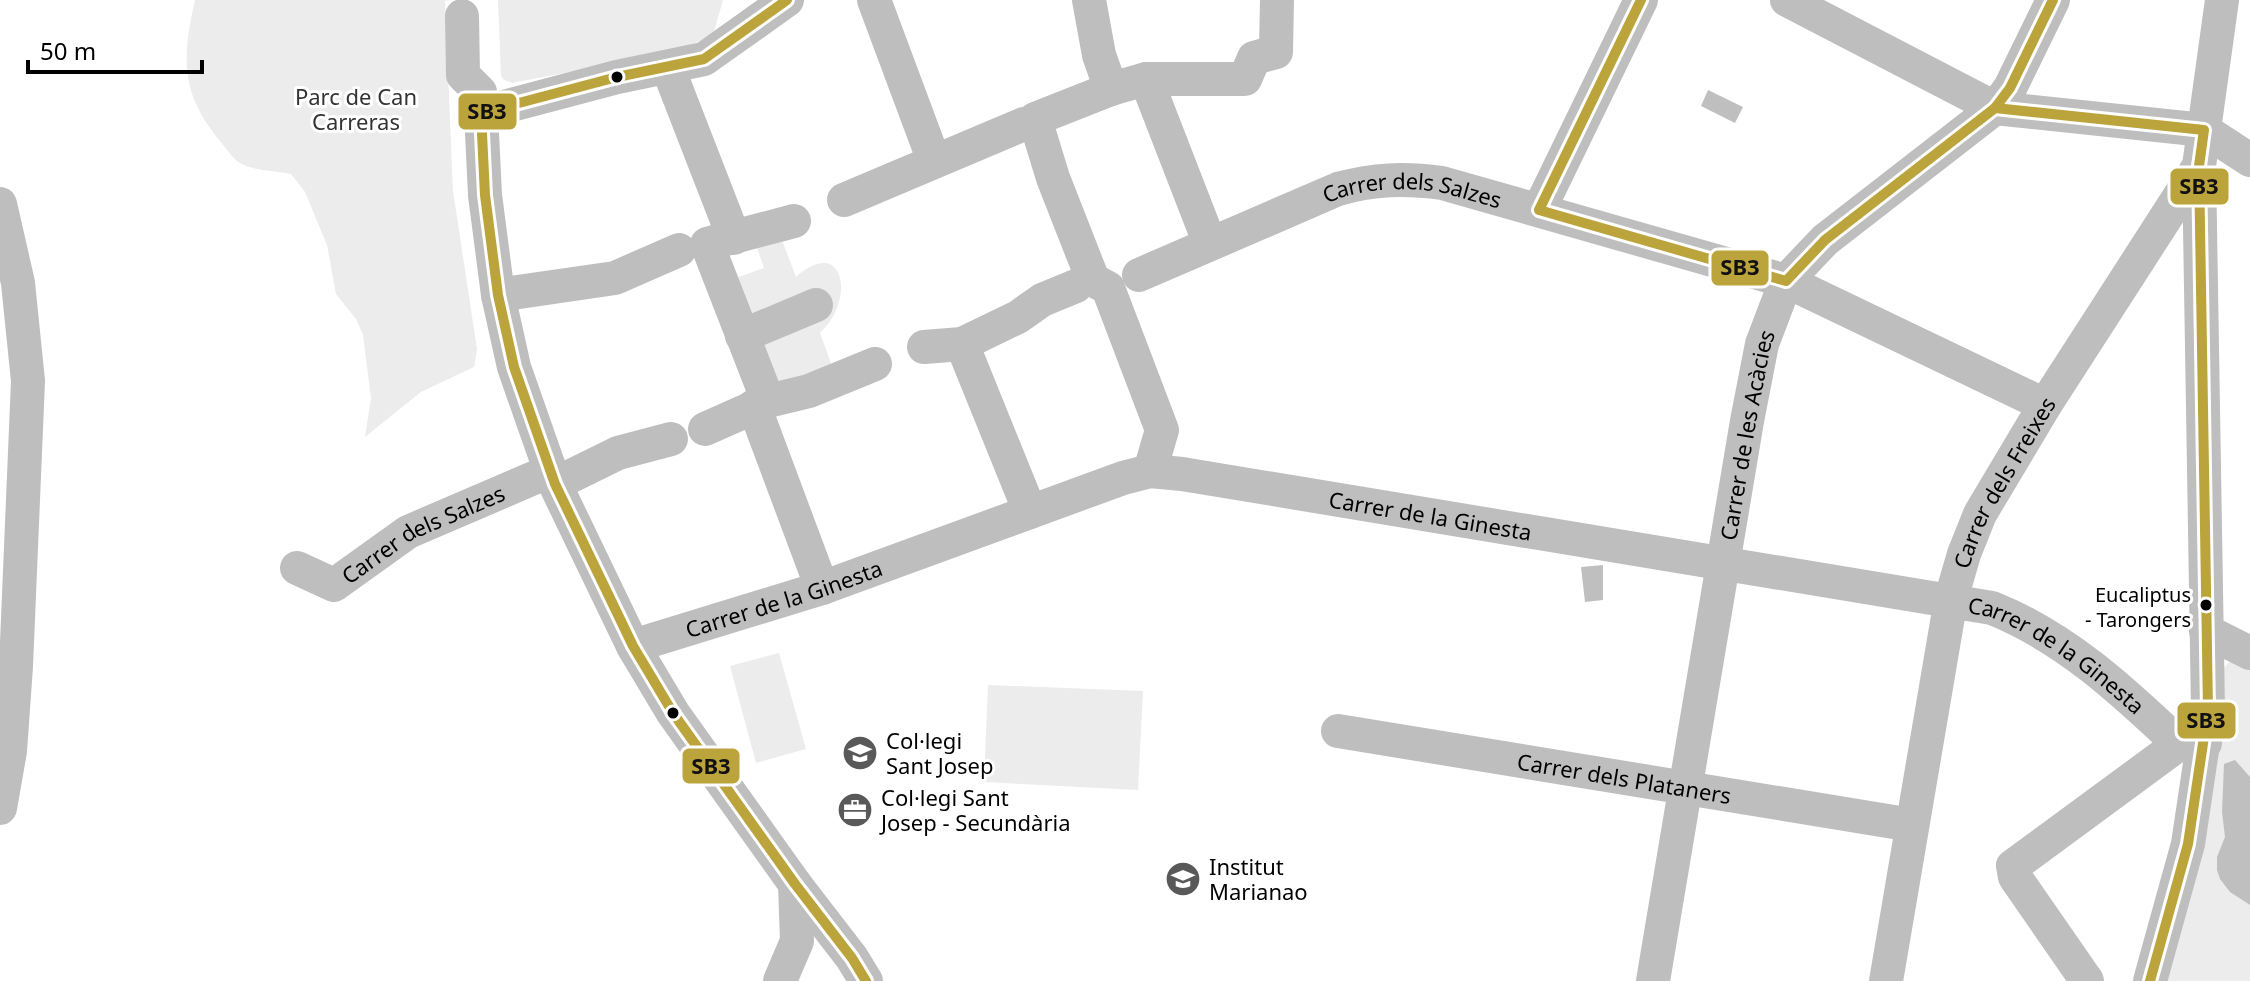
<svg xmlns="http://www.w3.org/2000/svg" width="2250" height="981" font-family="'Noto Sans',sans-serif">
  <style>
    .green { fill: #ececec }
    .water { fill: #bfbfbf }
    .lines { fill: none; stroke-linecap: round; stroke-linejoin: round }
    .minor { stroke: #bebebe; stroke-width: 34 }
    .bus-1-casing { stroke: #fff; stroke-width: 16 }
    .bus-1 { stroke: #bba43b; stroke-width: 10 }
    .bus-dot { fill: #000; stroke: #fff; stroke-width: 3 }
    .labels { text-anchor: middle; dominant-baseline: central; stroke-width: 6; stroke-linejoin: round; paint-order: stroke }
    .bus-label { font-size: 20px; fill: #000; stroke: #fff; text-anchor: end }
    .park-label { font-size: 22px; fill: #333; stroke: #fff }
    .street-label { font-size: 22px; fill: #000; stroke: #fff }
    .poi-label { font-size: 22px; fill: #000; stroke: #fff; text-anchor: start }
    .line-badge { stroke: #fff; stroke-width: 3 }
    .pale-badge-label { font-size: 22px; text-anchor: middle; font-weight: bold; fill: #111 }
  </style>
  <rect width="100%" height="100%" fill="#fff"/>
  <g class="green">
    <path d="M195 0H450L445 1 453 191 477 349 474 367 421 392 365 437 371 398 363 335 356 319 336 294 327 245 305 192 291 174C277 171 255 171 242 164 234 161 226 148 220 141 180 93 182 58 195 0Z"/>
    <path d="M498 0H723L713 35 675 52 512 83 504 80 501 76Z"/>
    <path d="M780 235 796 277C843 235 857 298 820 333L833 369 767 391 725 282 764 268 756 245Z"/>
    <path d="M779 653 806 749 756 763 730 666Z"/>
    <path d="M2230 661 2250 667V981H2166L2224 668Z"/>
    <path d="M988 685 1143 691 1138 790 984 782Z"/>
  </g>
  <g class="water">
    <path d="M1708 90 1743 107 1735 123 1701 106Z"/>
    <path d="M1603 565V600L1585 602 1581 567Z"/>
    <path d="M2235 760 2250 777V905L2230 892 2220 879 2217 870V857L2225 837 2222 812 2224 764Z"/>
  </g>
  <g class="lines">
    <g class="minor">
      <path d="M874 0 934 161"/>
      <path d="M1089 0 1099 55 1111 89"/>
      <path d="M1787 0 1995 108 2204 130 2250 160"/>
      <path d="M462 16 463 75 480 92 485 195 498 295 514 367 555 484 633 646 673 713 795 884 852 958 866 981"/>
      <path d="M668 68 734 238"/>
      <path d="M1146 79 1210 244"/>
      <path d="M481 113 617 77 704 59 787 0"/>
      <path d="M844 200 1024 124"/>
      <path d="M0 204 18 283 28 381 16 666 10 751 0 808"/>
      <path d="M1539 210 1641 0"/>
      <path id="s1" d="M1139 275 1338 189C1374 179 1404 178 1442 183L1786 281 2045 405"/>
      <path d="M498 295 615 278 679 250"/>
      <path d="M742 336 816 305"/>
      <path d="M962 344 1030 512"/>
      <path d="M924 347 962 344 1018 317 1042 300 1076 286"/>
      <path d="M768 401 707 244 794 221"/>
      <path d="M754 406 822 588"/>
      <path d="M705 429 768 401 809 391 875 364"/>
      <path d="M1150 471 1162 430 1108 288 1093 280 1053 178 1035 119 1111 89 1146 79H1245L1254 58 1276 52 1277 0"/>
      <path d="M555 484 618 453 671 439"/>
      <path id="s2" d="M297 568 334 585 408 532 550 471"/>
      <path d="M2206 631 2250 653"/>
      <path id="s3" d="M633 646 822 588 1123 478 1150 471 1182 474 1992 608C2065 637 2123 691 2179 744L2205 743"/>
      <path id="s4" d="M1338 731 1912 825"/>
      <path d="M780 981 797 941 795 884"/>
      <path id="s5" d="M1653 981 1747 421 1762 344 1786 281 1825 240 1995 108 2010 88 2053 0"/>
      <path id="s6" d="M1886 981 1951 599 1964 554 1980 514 2045 405 2199 166"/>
      <path d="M2087 981 2015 877 2013 866 2179 744"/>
      <path d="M2150 981 2188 844 2208 710 2199 166 2222 0"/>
    </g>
    <defs>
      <g id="bus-1">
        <path d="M787 0 704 59 617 77 481 113 485 195 498 295 514 367 555 484 633 646 673 713 795 884 852 958 866 981"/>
        <path d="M1641 0 1539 210 1786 281 1825 240 1995 108 2010 88 2053 0"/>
        <path d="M1995 108 2204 130 2199 166 2208 710 2188 844 2150 981"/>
      </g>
    </defs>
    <use href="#bus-1" class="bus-1-casing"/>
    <use href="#bus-1" class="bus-1"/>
  </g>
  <defs>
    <symbol id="school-disc" viewBox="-11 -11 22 22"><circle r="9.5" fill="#595959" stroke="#fff"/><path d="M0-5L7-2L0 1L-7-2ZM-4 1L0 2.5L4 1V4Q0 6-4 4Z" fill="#fff"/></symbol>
    <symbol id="office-disc" viewBox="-11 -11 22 22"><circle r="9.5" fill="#595959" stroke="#fff"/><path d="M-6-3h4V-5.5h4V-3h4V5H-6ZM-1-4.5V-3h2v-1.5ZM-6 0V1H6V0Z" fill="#fff"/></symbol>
  </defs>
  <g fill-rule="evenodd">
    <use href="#school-disc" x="840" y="733" width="40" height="40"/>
    <use href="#office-disc" x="835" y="790" width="40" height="40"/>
    <use href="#school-disc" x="1163" y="859" width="40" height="40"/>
  </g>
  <g class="bus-dot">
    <circle cx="617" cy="77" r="7"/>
    <circle cx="2206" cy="605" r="7"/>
    <circle cx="673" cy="713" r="7"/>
  </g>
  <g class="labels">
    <g class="bus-label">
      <text x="2191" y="594">Eucaliptus<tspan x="2191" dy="25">- Tarongers</tspan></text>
    </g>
    <g class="park-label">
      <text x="356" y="96">Parc de Can<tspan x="356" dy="25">Carreras</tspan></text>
    </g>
    <g class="street-label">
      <text stroke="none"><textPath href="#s1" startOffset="292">Carrer dels Salzes</textPath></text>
      <text stroke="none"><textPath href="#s5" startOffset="554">Carrer de les Acàcies</textPath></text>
      <text stroke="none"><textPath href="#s6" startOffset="516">Carrer dels Freixes</textPath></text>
      <text stroke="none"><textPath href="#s3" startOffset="830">Carrer de la Ginesta</textPath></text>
      <text stroke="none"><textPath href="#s2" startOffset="144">Carrer dels Salzes</textPath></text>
      <text stroke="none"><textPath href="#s3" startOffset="158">Carrer de la Ginesta</textPath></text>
      <text stroke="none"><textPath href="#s3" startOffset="1478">Carrer de la Ginesta</textPath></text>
      <text stroke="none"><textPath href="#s4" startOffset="290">Carrer dels Plataners</textPath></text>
    </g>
    <g class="poi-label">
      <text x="886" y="740">Col·legi<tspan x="886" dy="25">Sant Josep</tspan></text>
      <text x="881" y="797">Col·legi Sant<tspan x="881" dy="25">Josep - Secundària</tspan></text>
      <text x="1209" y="866">Institut<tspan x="1209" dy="25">Marianao</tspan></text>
    </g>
  </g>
  <g class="line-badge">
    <rect x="457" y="92" width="61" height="39" rx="8" fill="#bba43b"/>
    <rect x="2169" y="167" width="61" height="39" rx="8" fill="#bba43b"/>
    <rect x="1710" y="249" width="60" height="38" rx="8" fill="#bba43b"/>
    <rect x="2176" y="701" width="61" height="39" rx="8" fill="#bba43b"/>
    <rect x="681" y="747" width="60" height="38" rx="8" fill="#bba43b"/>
  </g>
  <g class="pale-badge-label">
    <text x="487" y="119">SB3</text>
    <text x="2199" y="194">SB3</text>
    <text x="1740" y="275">SB3</text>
    <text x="2206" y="728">SB3</text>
    <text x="711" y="774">SB3</text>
  </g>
  <path d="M28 60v12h174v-12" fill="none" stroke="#000000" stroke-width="4"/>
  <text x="40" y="60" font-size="24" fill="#000000" stroke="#ffffff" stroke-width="6" paint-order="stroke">50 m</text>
</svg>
